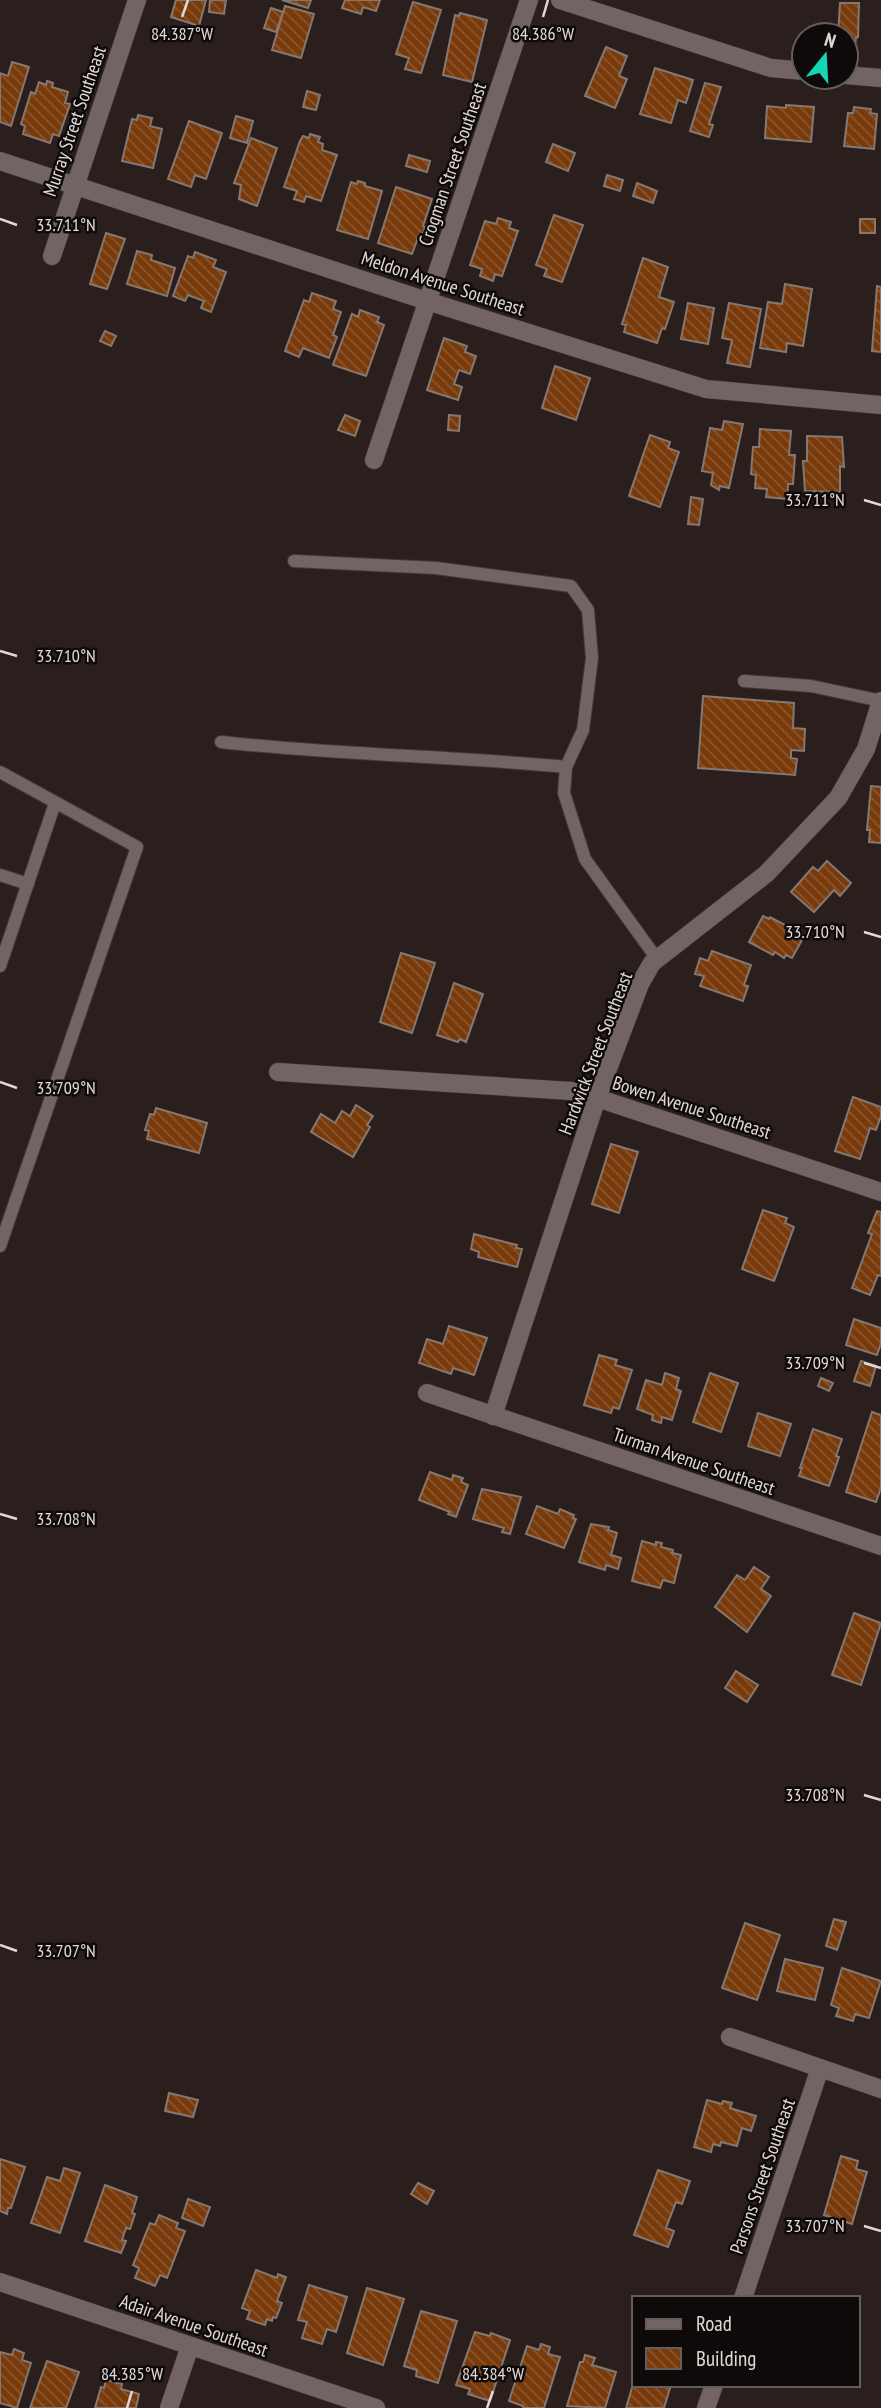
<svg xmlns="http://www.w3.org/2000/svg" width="881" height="2408" font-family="'PT Sans Narrow',sans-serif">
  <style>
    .building { fill: url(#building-back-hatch); stroke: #857871; stroke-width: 2 }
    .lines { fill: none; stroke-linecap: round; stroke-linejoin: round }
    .service-casing { stroke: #443b3a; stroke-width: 14 }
    .minor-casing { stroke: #443b3a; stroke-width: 19 }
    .service { stroke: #726463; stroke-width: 12 }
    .minor { stroke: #726463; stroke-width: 18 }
    .ticks { fill: none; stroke: #e1d9d8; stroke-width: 2.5 }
    .labels { text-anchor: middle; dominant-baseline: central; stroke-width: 5; stroke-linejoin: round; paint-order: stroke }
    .street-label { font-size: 19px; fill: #e1d9d8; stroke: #0f0a0a }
    .ticks-label { font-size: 18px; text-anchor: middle; fill: #e1d9d8; stroke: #0f0a0a; stroke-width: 5; stroke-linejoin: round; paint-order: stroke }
  </style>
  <defs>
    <pattern id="building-back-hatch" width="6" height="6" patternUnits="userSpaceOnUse" patternTransform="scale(1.75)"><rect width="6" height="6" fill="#783a0b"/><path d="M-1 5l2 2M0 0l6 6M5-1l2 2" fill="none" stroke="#8b562e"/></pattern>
  </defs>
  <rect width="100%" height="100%" fill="#2b1f1e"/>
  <g class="building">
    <path d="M176 0H206L199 26 171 17Z"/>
    <path d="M210 0H226L224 14 209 12Z"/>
    <path d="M282 0H311L308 8Z"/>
    <path d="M345 0H380L376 11 363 7 361 14 342 8Z"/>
    <path d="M413 2 441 10 421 73 405 69 409 58 396 54Z"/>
    <path d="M840 3H859L858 37 856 38 855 45 846 44V35H838Z"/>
    <path d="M285 6 314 14 301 58 272 50Z"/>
    <path d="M271 8 283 12 276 32 264 28Z"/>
    <path d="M460 13 487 20 472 82 443 75 455 15 459 16Z"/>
    <path d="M606 47 627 56 619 76 627 79 615 108 585 96Z"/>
    <path d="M12 62 29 67 11 126 0 122V73L8 76Z"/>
    <path d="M655 68 693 80 686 103 678 100 671 123 640 114Z"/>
    <path d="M47 81 53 83 52 87 68 92 65 103 70 104 59 136 53 134 50 143 23 134 25 126 21 124 31 92 35 94 39 82 46 85Z"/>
    <path d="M705 83 721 87 709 124 713 125 709 137 690 131Z"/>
    <path d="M307 91 320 95 316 110 303 107Z"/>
    <path d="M786 105 814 107 811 142 765 138 767 106 786 108Z"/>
    <path d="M854 107 871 109 870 113 877 114 874 149 844 146 848 113H853Z"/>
    <path d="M138 115 152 118 150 126 162 129 153 168 122 161 132 119 137 120Z"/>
    <path d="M236 116 253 121 247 143 230 138Z"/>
    <path d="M189 121 222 133 206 179 195 175 191 187 168 179Z"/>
    <path d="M310 134 320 137 318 142 323 144 322 150 337 155 321 201 306 196 304 202 294 199 297 191 284 187 300 141 303 136 309 138Z"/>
    <path d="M251 138 277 148 257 206 239 199 241 185 234 183Z"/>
    <path d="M553 144 575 153 568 171 546 162Z"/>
    <path d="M409 155 430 161 427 172 406 166Z"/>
    <path d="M607 175 623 180 620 191 604 186Z"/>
    <path d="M358 181 365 183V186L382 191 368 239 337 230 351 182 357 184Z"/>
    <path d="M637 183 657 191 653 203 633 196Z"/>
    <path d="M396 187 432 199 423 226 425 227 422 236 419 235 412 254 378 243Z"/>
    <path d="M554 215 583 225 562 282 544 276 547 269 536 265Z"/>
    <path d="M498 218 511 222 509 228 518 231 502 276 495 274 493 281 480 276 482 269 470 265 485 221 496 224Z"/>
    <rect x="860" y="219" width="15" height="14"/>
    <path d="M106 233 125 239 107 289 90 284Z"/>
    <path d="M137 251 152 255 151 260 175 268 167 296 127 284Z"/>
    <path d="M195 252 216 260 213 267 226 272 211 312 201 308 204 301 188 295 185 301 173 296 188 256 193 258Z"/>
    <path d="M643 258 668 267 659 297 674 302 665 329 662 328 657 343 624 332 626 325 622 324Z"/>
    <path d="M785 284 812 289 803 346 787 343 786 352 760 348 768 302 782 304Z"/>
    <path d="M877 286 881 287V352L872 351Z"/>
    <path d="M312 293 336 301 333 309 341 312 333 335 337 337 329 358 303 348 299 357 285 351 304 300 309 302Z"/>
    <path d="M688 303 714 308 708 344 681 339Z"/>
    <path d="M729 303 761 309 750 367 727 363 732 340 722 338Z"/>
    <path d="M360 310 379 317 377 322 384 325 366 376 333 365 352 314 358 317Z"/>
    <path d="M105 331 116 336 111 346 100 341Z"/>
    <path d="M444 338 467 346 465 352 476 356 470 374 459 370 454 384 462 387 458 400 427 390Z"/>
    <path d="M555 366 590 378 576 420 542 408Z"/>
    <path d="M345 415 360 421 355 436 338 430Z"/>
    <path d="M449 415 460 416 459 431 448 430Z"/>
    <path d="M724 421 743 424 729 488 720 486 719 490 711 485 713 473 702 471 710 428 722 430Z"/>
    <path d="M760 429 791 431 789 455H795L793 484H788L787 499 766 497 767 489 755 488 756 475 751 474 753 447H759Z"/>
    <path d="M650 435 670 442 668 448 679 452 660 507 629 496Z"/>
    <path d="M807 436 842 437 844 467 840 466V492L805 491 803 461H807Z"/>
    <path d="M691 497 703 499 699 525 688 524Z"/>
    <path d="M703 696 794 703 793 728 805 729 804 751 791 750V758L797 759 795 775 698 768Z"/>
    <path d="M871 786 881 787V843L869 842 870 830H867Z"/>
    <path d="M827 861 851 883 840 896 834 890 814 912 791 892 813 867 818 871Z"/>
    <path d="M763 916 769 919 770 917 802 934 799 939 802 940 792 958 786 955 784 958 775 952 773 955 749 942Z"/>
    <path d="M712 951 751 965 744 985 748 986 743 1001 700 986 704 976 695 974 700 958 708 961Z"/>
    <path d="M401 953 435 963 412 1033 380 1022Z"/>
    <path d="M454 983 483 994 466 1042 460 1039 458 1042 437 1035Z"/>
    <path d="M853 1097 881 1107V1116L876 1130 870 1128 860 1159 835 1151Z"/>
    <path d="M356 1105 373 1116 367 1125 370 1127 353 1157 311 1132 321 1114 335 1123 342 1111 350 1116Z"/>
    <path d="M156 1108 207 1123 199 1153 147 1139 149 1131 145 1130 150 1114 154 1115Z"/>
    <path d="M611 1144 638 1152 619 1213 592 1204Z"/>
    <path d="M763 1210 787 1218 785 1223 794 1227 774 1281 742 1269Z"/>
    <path d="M877 1211 881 1212V1276L878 1275 870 1295 852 1288 872 1234 868 1233Z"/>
    <path d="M474 1234 517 1245 516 1248 522 1249 517 1267 478 1257 479 1252 471 1249Z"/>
    <path d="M854 1319 881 1328V1343L877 1355 846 1345Z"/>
    <path d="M449 1326 487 1338 474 1375 453 1368 451 1374 419 1363 427 1339 443 1344Z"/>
    <path d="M599 1355 617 1360 615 1365 632 1370 619 1409 613 1407 611 1413 584 1405Z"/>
    <path d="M861 1361 876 1366 870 1386 854 1381Z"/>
    <path d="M665 1373 679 1378 676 1389 681 1391 672 1420 662 1417 661 1423 652 1420 653 1415 637 1409 646 1380 662 1385Z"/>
    <path d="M710 1373 738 1383 721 1432 693 1422Z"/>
    <path d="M821 1378 833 1383 829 1391 818 1386Z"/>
    <path d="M872 1412 881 1415V1488L876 1502 846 1492Z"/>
    <path d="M758 1413 791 1424 780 1456 748 1446Z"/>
    <path d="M813 1429 842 1439 836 1456 839 1457 829 1486 799 1476 802 1468H800Z"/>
    <path d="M430 1472 452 1480 453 1475 463 1478 461 1482 468 1485 456 1517 448 1514 450 1512 419 1500Z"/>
    <path d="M482 1489 521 1497 510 1534 502 1532 504 1528 473 1519Z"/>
    <path d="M537 1506 558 1514 560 1509 574 1515 573 1518 576 1519 564 1548 526 1534Z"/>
    <path d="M591 1524 609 1527 608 1530 617 1533 611 1555 621 1558 618 1569 606 1565 605 1570 579 1562Z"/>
    <path d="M642 1541 656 1545V1542L662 1543 661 1547 673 1550 672 1553 681 1555 674 1583 663 1580 660 1588 632 1581Z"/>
    <path d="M754 1567 769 1577 761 1589 771 1596 747 1632 715 1607 737 1575 745 1580Z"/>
    <path d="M854 1613 881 1623 861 1685 832 1675Z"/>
    <path d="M736 1671 758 1685 747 1702 725 1688Z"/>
    <path d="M834 1919 846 1922 837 1950 826 1946Z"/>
    <path d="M745 1923 780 1935 757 2000 722 1988Z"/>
    <path d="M785 1959 823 1968 815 2000 777 1991Z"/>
    <path d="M842 1968 881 1981 869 2018 855 2014 853 2021 836 2016 839 2008 831 2005Z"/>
    <path d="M169 2093 198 2100 193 2117 165 2111Z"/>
    <path d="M707 2100 722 2104 723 2101 732 2103 730 2108 756 2116 751 2131 742 2128 737 2146 721 2142 720 2146 713 2144 711 2152 694 2147Z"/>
    <path d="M841 2156 858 2161 856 2169 867 2172 852 2224 824 2215Z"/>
    <path d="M0 2159 25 2167 11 2208H8L7 2214 0 2211Z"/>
    <path d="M64 2168 80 2173 60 2233 31 2223 47 2177 60 2181Z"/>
    <path d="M658 2170 690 2181 682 2204 676 2202 666 2228 674 2231 668 2247 634 2235Z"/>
    <path d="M418 2183 434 2191 427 2204 411 2194Z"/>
    <path d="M105 2185 137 2197 132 2213 135 2214 130 2229 126 2228 122 2240 126 2241 121 2253 85 2241Z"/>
    <path d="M188 2199 210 2207 203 2226 182 2218Z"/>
    <path d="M159 2215 178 2223 176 2228 185 2231 167 2278 160 2275 155 2286 135 2278 139 2268 133 2265 150 2223 155 2225Z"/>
    <path d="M256 2270 277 2278 278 2274 286 2277 277 2301 282 2303 276 2318 273 2317 272 2321 267 2319 265 2325 247 2319 250 2311 242 2308Z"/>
    <path d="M309 2285 347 2297 336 2332 327 2329 322 2344 302 2338 307 2322 298 2320Z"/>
    <path d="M367 2288 404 2299 383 2365 347 2353Z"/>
    <path d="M421 2311 457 2321 438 2383 416 2376 417 2370 404 2366Z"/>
    <path d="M475 2332 490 2336 491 2333 510 2340 490 2401 468 2394 470 2389 456 2385Z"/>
    <path d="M541 2344 550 2347 548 2354 560 2357 544 2408H523V2406L509 2401 527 2346 539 2350Z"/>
    <path d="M14 2349 24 2353 22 2360 31 2363 17 2408 0 2403V2352L12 2355Z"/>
    <path d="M585 2355 595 2358 592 2365 616 2372 605 2408 567 2406 580 2362H583Z"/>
    <path d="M47 2361 79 2372 66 2408H30Z"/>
    <path d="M106 2380 122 2384 121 2389 139 2394 136 2408H95L101 2387 104 2388Z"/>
    <path d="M634 2381V2385H671L664 2408H626Z"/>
  </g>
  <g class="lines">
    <defs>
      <g id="service">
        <path d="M294 561 436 568 571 586 588 610 592 658 583 730 566 767 564 793 585 859 657 959"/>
        <path d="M744 681 811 686 881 701"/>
        <path d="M221 742C336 755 452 756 566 767"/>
        <path d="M0 772 137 847 0 1246"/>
        <path d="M0 875 28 884"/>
        <path d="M0 966 55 803"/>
      </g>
      <g id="minor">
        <path d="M560 0 771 68 804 71"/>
        <path d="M846 75 881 78"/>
        <path d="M0 161 427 301 706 389 881 405"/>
        <path d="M52 256 137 0"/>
        <path d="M374 460 529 0"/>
        <path d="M278 1072 571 1091 597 1098 881 1192"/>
        <path d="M427 1393 881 1546"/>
        <path d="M493 1416 597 1098 640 984 652 963 766 874 838 798 866 749 881 701"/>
        <path d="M730 2037 881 2089"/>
        <path d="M0 2282 376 2408"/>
        <path d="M743 2298 820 2068"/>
        <path d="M169 2408 190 2346"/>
        <path d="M706 2408 714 2385"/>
      </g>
    </defs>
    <use href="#service" class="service-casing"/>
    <use href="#minor" class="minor-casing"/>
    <use href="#service" class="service"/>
    <use href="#minor" class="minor"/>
  </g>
  <path class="ticks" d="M182 17 188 0M543 17 548 0M0 219 17 225M864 500 881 505M0 651 17 656M864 932 881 937M0 1082 17 1088M864 1363 881 1368M0 1514 17 1519M864 1795 881 1800M0 1945 17 1951M864 2226 881 2231M127 2408 132 2391M487 2408 493 2391"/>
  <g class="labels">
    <g class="street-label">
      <text transform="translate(74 121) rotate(-71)">Murray Street Southeast</text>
      <text transform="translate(452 164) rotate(-71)">Crogman Street Southeast</text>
      <text transform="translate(443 283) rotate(18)">Meldon Avenue Southeast</text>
      <text transform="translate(595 1053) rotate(-69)">Hardwick Street Southeast</text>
      <text transform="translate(692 1107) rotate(18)">Bowen Avenue Southeast</text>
      <text transform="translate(694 1461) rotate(19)">Turman Avenue Southeast</text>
      <text transform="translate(762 2176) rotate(-71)">Parsons Street Southeast</text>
      <text transform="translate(194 2325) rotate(19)">Adair Avenue Southeast</text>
    </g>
  </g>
  <g class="ticks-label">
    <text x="182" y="40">84.387°W</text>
    <text x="543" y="40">84.386°W</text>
    <text x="66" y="231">33.711°N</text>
    <text x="815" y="506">33.711°N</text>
    <text x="66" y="662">33.710°N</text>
    <text x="815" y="938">33.710°N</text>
    <text x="66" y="1094">33.709°N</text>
    <text x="815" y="1369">33.709°N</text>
    <text x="66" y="1525">33.708°N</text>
    <text x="815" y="1801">33.708°N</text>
    <text x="66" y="1957">33.707°N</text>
    <text x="815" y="2232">33.707°N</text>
    <text x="132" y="2380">84.385°W</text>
    <text x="493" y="2380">84.384°W</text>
  </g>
  <rect x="632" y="2296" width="228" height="91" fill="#0f0a0a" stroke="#635d5c" stroke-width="2"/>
  <rect x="646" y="2319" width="35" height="10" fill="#726463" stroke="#635d5c" stroke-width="2"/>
  <text x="696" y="2331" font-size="21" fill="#e1d9d8">Road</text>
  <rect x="646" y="2348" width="35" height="21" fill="url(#building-back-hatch)" stroke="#635d5c" stroke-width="2"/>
  <text x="696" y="2366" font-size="21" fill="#e1d9d8">Building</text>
  <g transform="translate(825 56) rotate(18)"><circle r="33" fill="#0f0a0a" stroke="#635d5c" stroke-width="2"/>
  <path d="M0-5L12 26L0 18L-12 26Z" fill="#15d5b3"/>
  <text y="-10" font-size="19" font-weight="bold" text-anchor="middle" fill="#e1d9d8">N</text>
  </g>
</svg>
